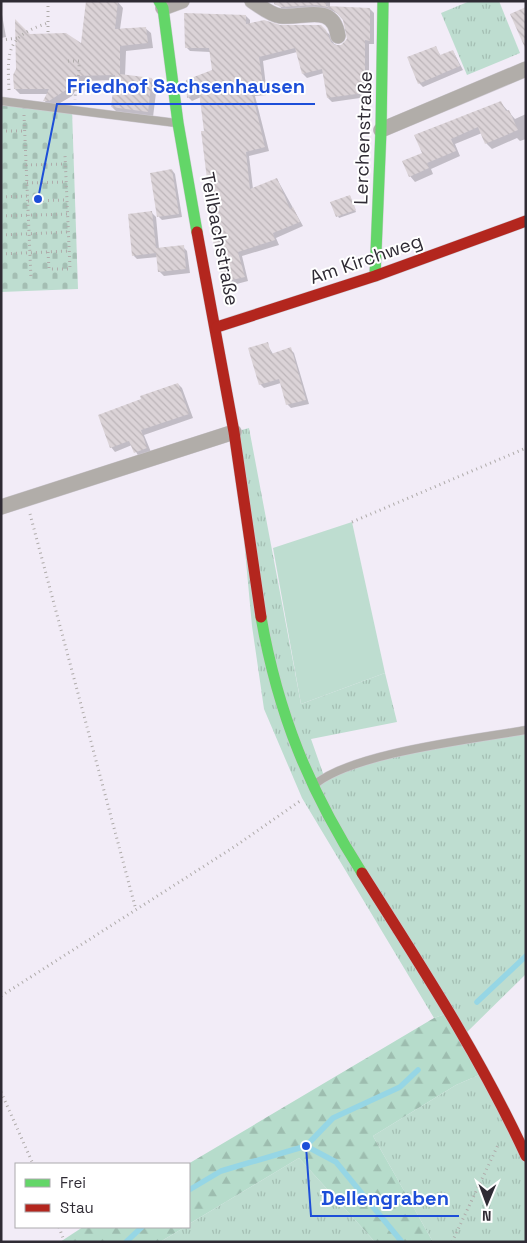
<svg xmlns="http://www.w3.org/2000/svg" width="527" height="1243" font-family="'Space Grotesk',sans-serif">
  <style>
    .grass { fill: url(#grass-tufts) }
    .forest { fill: url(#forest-firs) }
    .cemetery { fill: url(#cemetery-stones) }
    .garden { fill: #beddd0 }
    .shadow { fill: #0003 }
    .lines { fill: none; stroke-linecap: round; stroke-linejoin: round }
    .stream { stroke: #96d6e5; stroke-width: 5.5 }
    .building { fill: url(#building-back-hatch) }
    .lane-casing { stroke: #cfcad3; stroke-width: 9 }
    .street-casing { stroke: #cfcad3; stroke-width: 16 }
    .fast-casing { stroke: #cfcad3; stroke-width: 12 }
    .jam-casing { stroke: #cfcad3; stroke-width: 12 }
    .path { stroke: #afabaa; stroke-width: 3; stroke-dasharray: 1 4; stroke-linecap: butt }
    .lane { stroke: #b1ada9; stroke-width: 8 }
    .street { stroke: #b1ada9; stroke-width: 15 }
    .fast { stroke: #63d668; stroke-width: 11 }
    .jam { stroke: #b3261e; stroke-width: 11 }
    .labels { text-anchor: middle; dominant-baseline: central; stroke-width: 4; stroke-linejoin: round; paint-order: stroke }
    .street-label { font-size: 19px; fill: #2f2b34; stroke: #fff }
    .leader { fill: none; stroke: #1d4ed8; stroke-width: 2 }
    .callout-dot { fill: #1d4ed8; stroke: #fff; stroke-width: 2 }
    .callout-label { font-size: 20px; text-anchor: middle; font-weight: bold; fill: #1d4ed8; stroke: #fff; stroke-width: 4; stroke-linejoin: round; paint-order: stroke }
  </style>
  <defs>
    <pattern id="grass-tufts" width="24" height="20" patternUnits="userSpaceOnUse" patternTransform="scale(1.25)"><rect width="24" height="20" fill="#beddd0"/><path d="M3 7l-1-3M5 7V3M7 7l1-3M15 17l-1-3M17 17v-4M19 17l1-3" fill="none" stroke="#a4beb3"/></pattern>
    <pattern id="forest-firs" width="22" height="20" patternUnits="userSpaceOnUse" patternTransform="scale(1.25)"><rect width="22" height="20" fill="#b6dccb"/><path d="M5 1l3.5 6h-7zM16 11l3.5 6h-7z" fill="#9dbdaf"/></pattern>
    <pattern id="cemetery-stones" width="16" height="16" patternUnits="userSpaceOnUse" patternTransform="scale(1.25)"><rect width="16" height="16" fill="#beddd0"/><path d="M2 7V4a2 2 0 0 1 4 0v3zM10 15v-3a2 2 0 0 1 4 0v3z" fill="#a4beb3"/></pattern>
    <pattern id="building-back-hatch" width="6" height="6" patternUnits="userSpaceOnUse" patternTransform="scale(1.25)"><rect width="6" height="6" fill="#dbd3d7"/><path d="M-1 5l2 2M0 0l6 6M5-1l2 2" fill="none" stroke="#bcb5b9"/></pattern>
  </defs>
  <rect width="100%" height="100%" fill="#f2ecf7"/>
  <g class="grass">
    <path d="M470 1H499L520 53 467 75 441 13Z"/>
    <path d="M249 428 301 704 385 673 397 722 311 739 324 776 369 760 526 730V974L465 1034 451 1012 434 1018 302 798 264 709 252 626 234 432Z"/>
    <path d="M486 1072 526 1156V1242H433L373 1136 456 1085Z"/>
    <path d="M299 1158 375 1242H160L185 1227H189V1224Z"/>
  </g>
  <g class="forest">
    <path d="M451 1012 486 1072 456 1085 373 1136 433 1242H375L299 1158 189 1224 188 1164 434 1018Z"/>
    <path d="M83 1227H185L160 1242H60Z"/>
  </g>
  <path class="cemetery" d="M1 101 72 110 78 289 1 292Z"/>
  <path class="garden" d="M352 522 385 673 301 704 273 548Z"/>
  <g class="shadow">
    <path d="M117 1 123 8 120 29 145 28 151 33 153 48 126 51 125 76 152 79 157 85 153 117 117 112 112 107 115 80 82 81 72 96 55 106H49L44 100 48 94H20L15 89 30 36 82 45Z"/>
    <path d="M275 1H330V7L370 9 374 13V44H369V86H366L367 97 332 102 328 98 324 73 307 78 303 74 297 52 263 61 267 95 255 96 269 151 249 156 253 189 277 179 303 226 276 238 279 245 242 256 248 281 229 286 224 282 214 228 201 97 192 101 188 97 213 71 210 52 190 51 186 47 246 16 250 20V25L320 26 330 35 334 44 340 46 346 43 348 34 345 22 340 15 333 11 282 9Z"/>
    <path d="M1 9 6 37 1 38Z"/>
    <path d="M435 47 441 56 453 51 463 70 423 87 419 83Z"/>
    <path d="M501 103 515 119 526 114V139L520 141 517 138 492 149 486 143 482 133 455 144 460 156 431 169 433 174 415 182 410 176 423 154Z"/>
    <path d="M172 170 175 174 182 217 162 220 159 217 151 174Z"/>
    <path d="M350 196 356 212 339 218 338 216Z"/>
    <path d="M152 213 156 217 159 249 183 247 187 251 190 273 164 276 159 271 158 257 137 259 133 255Z"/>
    <path d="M267 344 273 354 290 349 294 353 309 404 291 408 287 404 281 383 264 388 260 384Z"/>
    <path d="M178 384 182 388 193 418 144 435 151 452 139 457 132 445 115 452 111 447 142 400Z"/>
  </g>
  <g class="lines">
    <g class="stream">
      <path d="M477 1002 526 956"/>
      <path d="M306 1146 336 1162 402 1242"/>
      <path d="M189 1190 221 1171 306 1146 333 1118 400 1087 418 1070"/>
      <path d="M126 1242 142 1227"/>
    </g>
  </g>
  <g class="building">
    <path d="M86 1H118L115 29 146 27 148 43 120 46V74L152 78 148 112 111 107 115 75 76 76 66 90 49 101H43L49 89H14L13 75 16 69 15 19 30 34 66 33 81 43Z"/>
    <path d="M274 1H326V6L370 8V41L365 40V82H362L364 93 327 98 322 69 302 74 295 48 259 57 264 91 252 92 265 147 246 152 250 189 277 178 290 209 293 207 300 222 273 233 275 240 238 252 245 277 223 282 210 228 213 227 201 131H204L199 92 187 98 186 80 212 70 209 48H185L184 13 246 15V24L264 20 280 25H321L326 30 331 42 335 45H341L347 39 343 20 337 13 328 7 316 5 281 7 274 4Z"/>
    <path d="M526 7V50L510 14Z"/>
    <path d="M436 46 440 55 453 50 460 66 418 84 407 57Z"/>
    <path d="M501 101 506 111 509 110 518 130 485 144 478 127 451 139 456 151 427 163 429 168 409 177 402 161 422 153 414 135Z"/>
    <path d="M172 169 179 214 157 217 150 173Z"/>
    <path d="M350 195 356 210 336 217 330 202Z"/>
    <path d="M152 211 156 248 184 245 186 269 158 272 156 253 132 256 128 214Z"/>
    <path d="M268 342 271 354 291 347 306 400 286 405 279 379 259 385 248 348Z"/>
    <path d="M178 383 189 414 141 430 147 448 134 453 129 441 110 448 98 415 141 399 140 396Z"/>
  </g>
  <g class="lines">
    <defs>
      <g id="lane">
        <path d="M1 101 176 123"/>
        <path d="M313 786C349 753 475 739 526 730"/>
      </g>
      <g id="street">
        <path d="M252 1C260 6 271 15 280 16 304 19 333 2 338 36"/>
        <path d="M163 8 182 1"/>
        <path d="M381 130 526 69"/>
        <path d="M1 507 234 432"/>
      </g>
      <g id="fast">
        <path d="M159 1 163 8 178 123 197 232"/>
        <path d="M375 276 381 130 383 1"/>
        <path d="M261 617C278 714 309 790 362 873"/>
      </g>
      <g id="jam">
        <path d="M197 232 234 432 261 617"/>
        <path d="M217 327 375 276 526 221"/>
        <path d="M362 873C421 966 480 1056 526 1156"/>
      </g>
    </defs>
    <use href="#lane" class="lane-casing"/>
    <use href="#street" class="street-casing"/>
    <use href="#fast" class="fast-casing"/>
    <use href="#jam" class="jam-casing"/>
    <g class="path">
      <path d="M48 1V33"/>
      <path d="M1 40 18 38"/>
      <path d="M68 61H79C80 77 75 86 75 100"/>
      <path d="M9 90C7 50 7 36 48 23"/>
      <path d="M24 115 31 279"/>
      <path d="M1 131H25"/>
      <path d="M26 165 66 164"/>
      <path d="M27 183 66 182"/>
      <path d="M1 197 27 196"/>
      <path d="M28 201 67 200"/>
      <path d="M1 216 68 214"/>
      <path d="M1 235 68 232"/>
      <path d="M48 252 49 269H70L65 155"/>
      <path d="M1 254 69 251"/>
      <path d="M30 514 136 910"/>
      <path d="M352 522 526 448"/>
      <path d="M1 996 234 847 300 801"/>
      <path d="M1 1092 33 1164"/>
      <path d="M59 1227 63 1238"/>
      <path d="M452 1242 499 1143"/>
    </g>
    <use href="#lane" class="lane"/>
    <use href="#street" class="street"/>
    <use href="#fast" class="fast"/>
    <use href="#jam" class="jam"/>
  </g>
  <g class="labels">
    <g class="street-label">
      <text transform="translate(363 138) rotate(-88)">Lerchenstraße</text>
      <text transform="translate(220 239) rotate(79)">Teilbachstraße</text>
      <text transform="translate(366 259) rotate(-19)">Am Kirchweg</text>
    </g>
  </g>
  <path class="leader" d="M38 199L57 104H315M306 1146L311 1216H459"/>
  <g class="callout-dot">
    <circle cx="38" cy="199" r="5"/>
    <circle cx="306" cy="1146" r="5"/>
  </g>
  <g class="callout-label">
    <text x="186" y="93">Friedhof Sachsenhausen</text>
    <text x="385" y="1205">Dellengraben</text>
  </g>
  <rect width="527" height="1243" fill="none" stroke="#2f2b34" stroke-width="5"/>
  <rect x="15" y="1163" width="175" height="65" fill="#ffffff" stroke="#acaaae"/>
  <rect x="25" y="1179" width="25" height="8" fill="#63d668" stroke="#acaaae"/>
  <text x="60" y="1188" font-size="15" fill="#2f2b34">Frei</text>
  <rect x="25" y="1204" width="25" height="8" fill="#b3261e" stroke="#acaaae"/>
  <text x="60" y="1213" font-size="15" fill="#2f2b34">Stau</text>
  <g transform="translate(487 1203) rotate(181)" stroke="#ffffff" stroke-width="4" paint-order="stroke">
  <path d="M0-4L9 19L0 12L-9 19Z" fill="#2f2b34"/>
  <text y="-8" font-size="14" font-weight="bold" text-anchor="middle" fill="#2f2b34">N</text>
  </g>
</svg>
